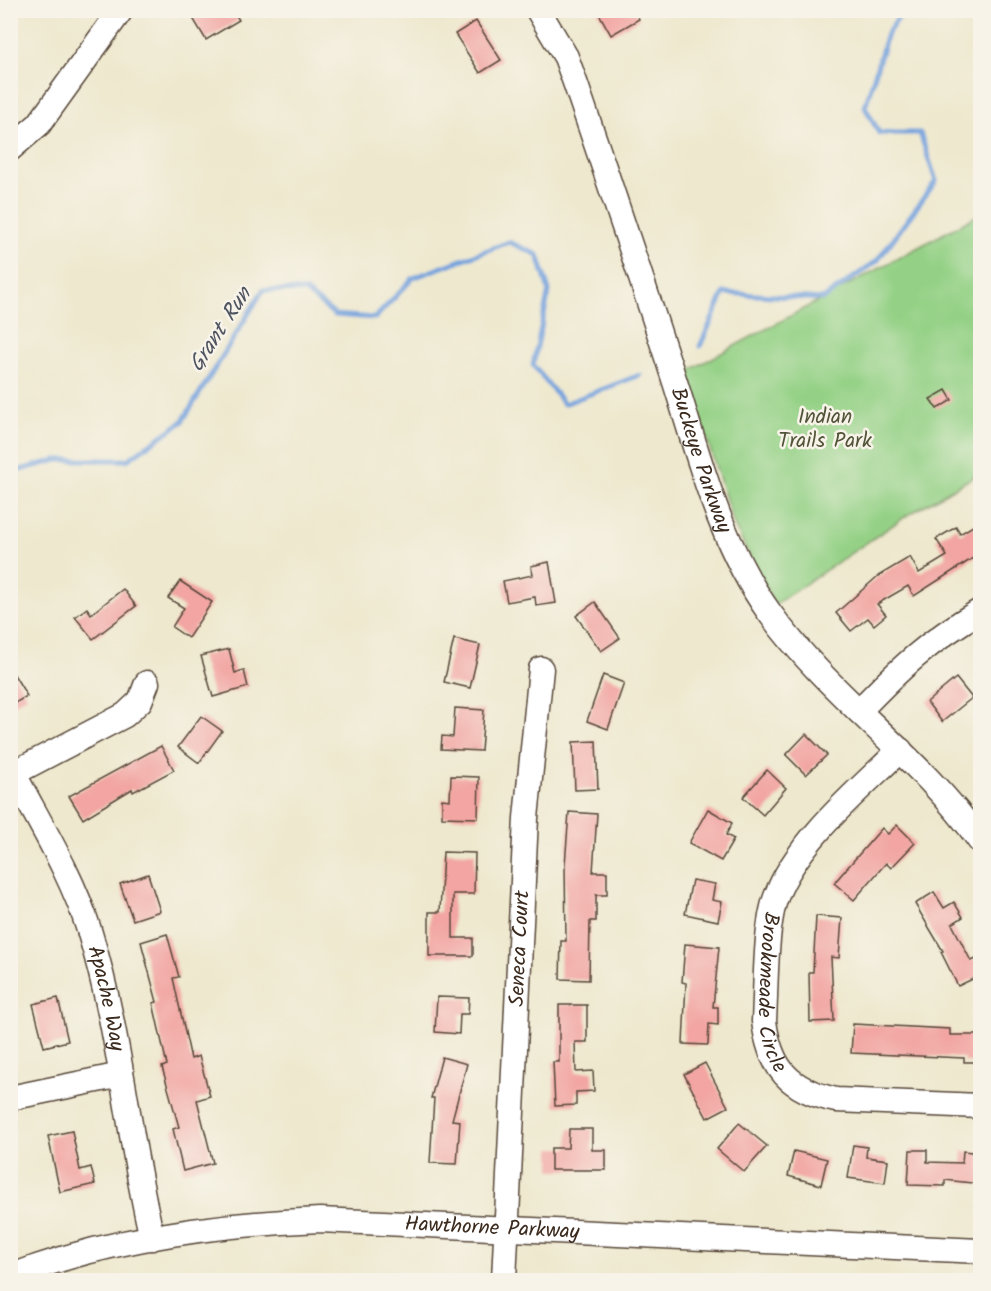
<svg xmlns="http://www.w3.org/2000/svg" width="991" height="1291" font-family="Kalam,sans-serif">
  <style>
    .green { fill: #94d186; stroke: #687e52; stroke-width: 1.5 }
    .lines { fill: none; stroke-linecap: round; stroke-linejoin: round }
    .stream { stroke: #74a2dd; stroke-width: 5 }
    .building { fill: #f2a5a2 }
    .minor-casing { stroke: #564638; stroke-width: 27 }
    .minor { stroke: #fff; stroke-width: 24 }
    .labels { text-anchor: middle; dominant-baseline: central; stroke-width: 5; stroke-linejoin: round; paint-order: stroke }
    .park-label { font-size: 21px; fill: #515438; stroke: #f7f3e8 }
    .street-label { font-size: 21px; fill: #3b2a1e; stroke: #f7f3e8 }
    .water-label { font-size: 22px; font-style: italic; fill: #4f5461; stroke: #f7f3e8 }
  </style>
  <rect width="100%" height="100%" fill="#f7f3e8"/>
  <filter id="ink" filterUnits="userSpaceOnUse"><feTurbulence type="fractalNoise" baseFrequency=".0167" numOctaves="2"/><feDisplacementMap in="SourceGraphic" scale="12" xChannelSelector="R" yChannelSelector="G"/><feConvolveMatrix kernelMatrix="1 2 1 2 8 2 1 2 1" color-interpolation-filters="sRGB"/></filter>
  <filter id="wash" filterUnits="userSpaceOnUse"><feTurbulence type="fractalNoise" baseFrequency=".008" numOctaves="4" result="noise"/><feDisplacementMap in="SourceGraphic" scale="24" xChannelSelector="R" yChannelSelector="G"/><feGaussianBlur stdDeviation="1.35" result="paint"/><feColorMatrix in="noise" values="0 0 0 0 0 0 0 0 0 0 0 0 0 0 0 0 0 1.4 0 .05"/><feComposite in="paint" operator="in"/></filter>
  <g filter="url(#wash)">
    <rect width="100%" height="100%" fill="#eee8ce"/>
    <path class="green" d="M980 214V473L908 515 774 605 734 525 686 372Z"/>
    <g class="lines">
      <g class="stream">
        <path d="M700 346 724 293 823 299 877 261 936 181 920 133H879L865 107 887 34 904 10"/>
        <path d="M10 467 20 470 57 460H127L182 422 263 290 305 291 335 315 375 318 413 278 509 242 538 255 549 291 533 365 564 404 640 375"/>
      </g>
    </g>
    <g id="blocks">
      <g class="building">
        <path d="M198 10H233L239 20 206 40 191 15Z"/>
        <path d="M597 10H634L639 19 611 35Z"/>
        <path d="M476 21 501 60 480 73 455 34Z"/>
        <path d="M946 390 952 400 937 409 930 399Z"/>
        <path d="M981 521V553L914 596 908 586 877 604 886 615 874 625 868 618 851 631 836 613 878 576 910 557 919 573 947 556 936 539 956 527 960 534Z"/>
        <path d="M549 562 556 603 536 606 535 597 507 602 503 581 533 575 531 566Z"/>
        <path d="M180 581 212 602 188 638 172 627 184 608 168 598Z"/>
        <path d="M123 589 136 606 93 639 75 617 87 608 91 614Z"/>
        <path d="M595 602 620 638 601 651 576 616Z"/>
        <path d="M454 639 480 645 470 688 444 682Z"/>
        <path d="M229 649 235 673 244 670 248 687 213 697 201 656Z"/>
        <path d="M10 668 27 696 10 706Z"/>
        <path d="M603 675 624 683 608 729 587 721Z"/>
        <path d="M956 678 972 698 942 722 927 702Z"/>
        <path d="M455 708 484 710 481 751 441 749 442 736 453 737Z"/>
        <path d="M201 716 222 731 199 763 178 747Z"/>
        <path d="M806 734 827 755 806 775 786 755Z"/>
        <path d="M596 741 598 789 575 790 573 742Z"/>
        <path d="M161 746 174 770 133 792 132 789 83 819 69 796Z"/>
        <path d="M767 770 786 788 763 815 743 797Z"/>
        <path d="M451 776 479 777 478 818 442 817V799L450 800Z"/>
        <path d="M708 809 732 823 726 835 734 839 721 861 689 843Z"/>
        <path d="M569 812 597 814 593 872H607V895H596V921H590L589 980 560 979 561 941H566L565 865Z"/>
        <path d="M897 825 915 843 891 868 886 863 854 900 834 883 882 828 888 834Z"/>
        <path d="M443 852 475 853 474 894H453V938H473V956H429V912H440Z"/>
        <path d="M148 874 160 911 133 920 120 884Z"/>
        <path d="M692 880 715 884 712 900 722 902 718 921 685 914Z"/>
        <path d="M934 892 944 908 954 902 963 917 952 924 971 961 981 957V975L958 986 941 952 943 951 915 904Z"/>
        <path d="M816 916 842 918 839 958 831 957 834 1021 810 1022 809 972H813Z"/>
        <path d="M167 934 179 977 173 978 191 1059 199 1056 210 1096 197 1100 213 1163 183 1171 173 1129 179 1127 162 1067 167 1065 153 1003 157 1002 141 942Z"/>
        <path d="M685 944 719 947 713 1007H718V1025L709 1024 708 1045 683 1044 686 983 682 982Z"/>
        <path d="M437 997 469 998 468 1014H460L459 1034 435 1032Z"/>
        <path d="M58 998 68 1041 44 1047 33 1004Z"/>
        <path d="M559 1005H587V1042H575L576 1072 593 1071 594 1091 576 1092V1105L555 1106 553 1062H559Z"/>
        <path d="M853 1024 950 1029V1035H981V1062H964V1058L851 1053Z"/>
        <path d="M442 1057 467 1064 452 1120 460 1121 457 1164 430 1163 434 1098H431Z"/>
        <path d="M705 1063 728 1107 707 1118 684 1074Z"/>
        <path d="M739 1123 767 1146 744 1172 717 1149Z"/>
        <path d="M569 1129H592V1150H606V1170H551V1148H568Z"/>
        <path d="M72 1131 80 1170 91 1167 95 1184 60 1192 48 1136Z"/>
        <path d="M853 1145 867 1147 866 1157 888 1160 885 1183 848 1178Z"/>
        <path d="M910 1150H927V1162L962 1163 963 1151 981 1153V1184L945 1180V1186L908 1185Z"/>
        <path d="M794 1151 827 1159 821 1185 788 1176Z"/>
      </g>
    </g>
  </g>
  <g filter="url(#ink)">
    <use href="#blocks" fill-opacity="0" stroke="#564638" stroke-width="1.5"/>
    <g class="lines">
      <defs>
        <g id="minor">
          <path id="s1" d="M538 10 566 57 576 85C610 184 643 283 675 382 700 461 720 543 769 612 830 697 920 756 980 841"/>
          <path d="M10 149 39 124 121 10"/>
          <path d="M859 711C900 668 929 641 980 611"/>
          <path id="s2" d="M900 750C858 791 797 841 776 897 765 926 766 988 764 1021 770 1068 789 1090 836 1100L980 1106"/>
          <path id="s3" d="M14 774C40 824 72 875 89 930 120 1030 128 1136 152 1238"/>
          <path d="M10 775 125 715 140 701 147 683"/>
          <path d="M10 1098 121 1075"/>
          <path id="s4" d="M10 1277C108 1238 216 1224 320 1220L980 1251"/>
          <path id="s5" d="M504 1280 526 818 541 669"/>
        </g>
      </defs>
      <use href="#minor" class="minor-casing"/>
      <use href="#minor" class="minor"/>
    </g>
  </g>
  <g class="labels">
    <g class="park-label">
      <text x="825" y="417">Indian<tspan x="825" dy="24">Trails Park</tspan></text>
    </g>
    <g class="street-label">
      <text stroke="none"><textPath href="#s1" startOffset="480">Buckeye Parkway</textPath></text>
      <text stroke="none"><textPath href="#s5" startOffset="332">Seneca Court</textPath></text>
      <text stroke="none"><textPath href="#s2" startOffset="291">Brookmeade Circle</textPath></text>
      <text stroke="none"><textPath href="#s3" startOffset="244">Apache Way</textPath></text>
      <text stroke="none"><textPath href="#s4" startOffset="489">Hawthorne Parkway</textPath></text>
    </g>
    <g class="water-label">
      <text transform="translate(221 330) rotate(-57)">Grant Run</text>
    </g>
  </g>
  <rect width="991" height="1291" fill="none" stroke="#f7f3e8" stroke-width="36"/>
</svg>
